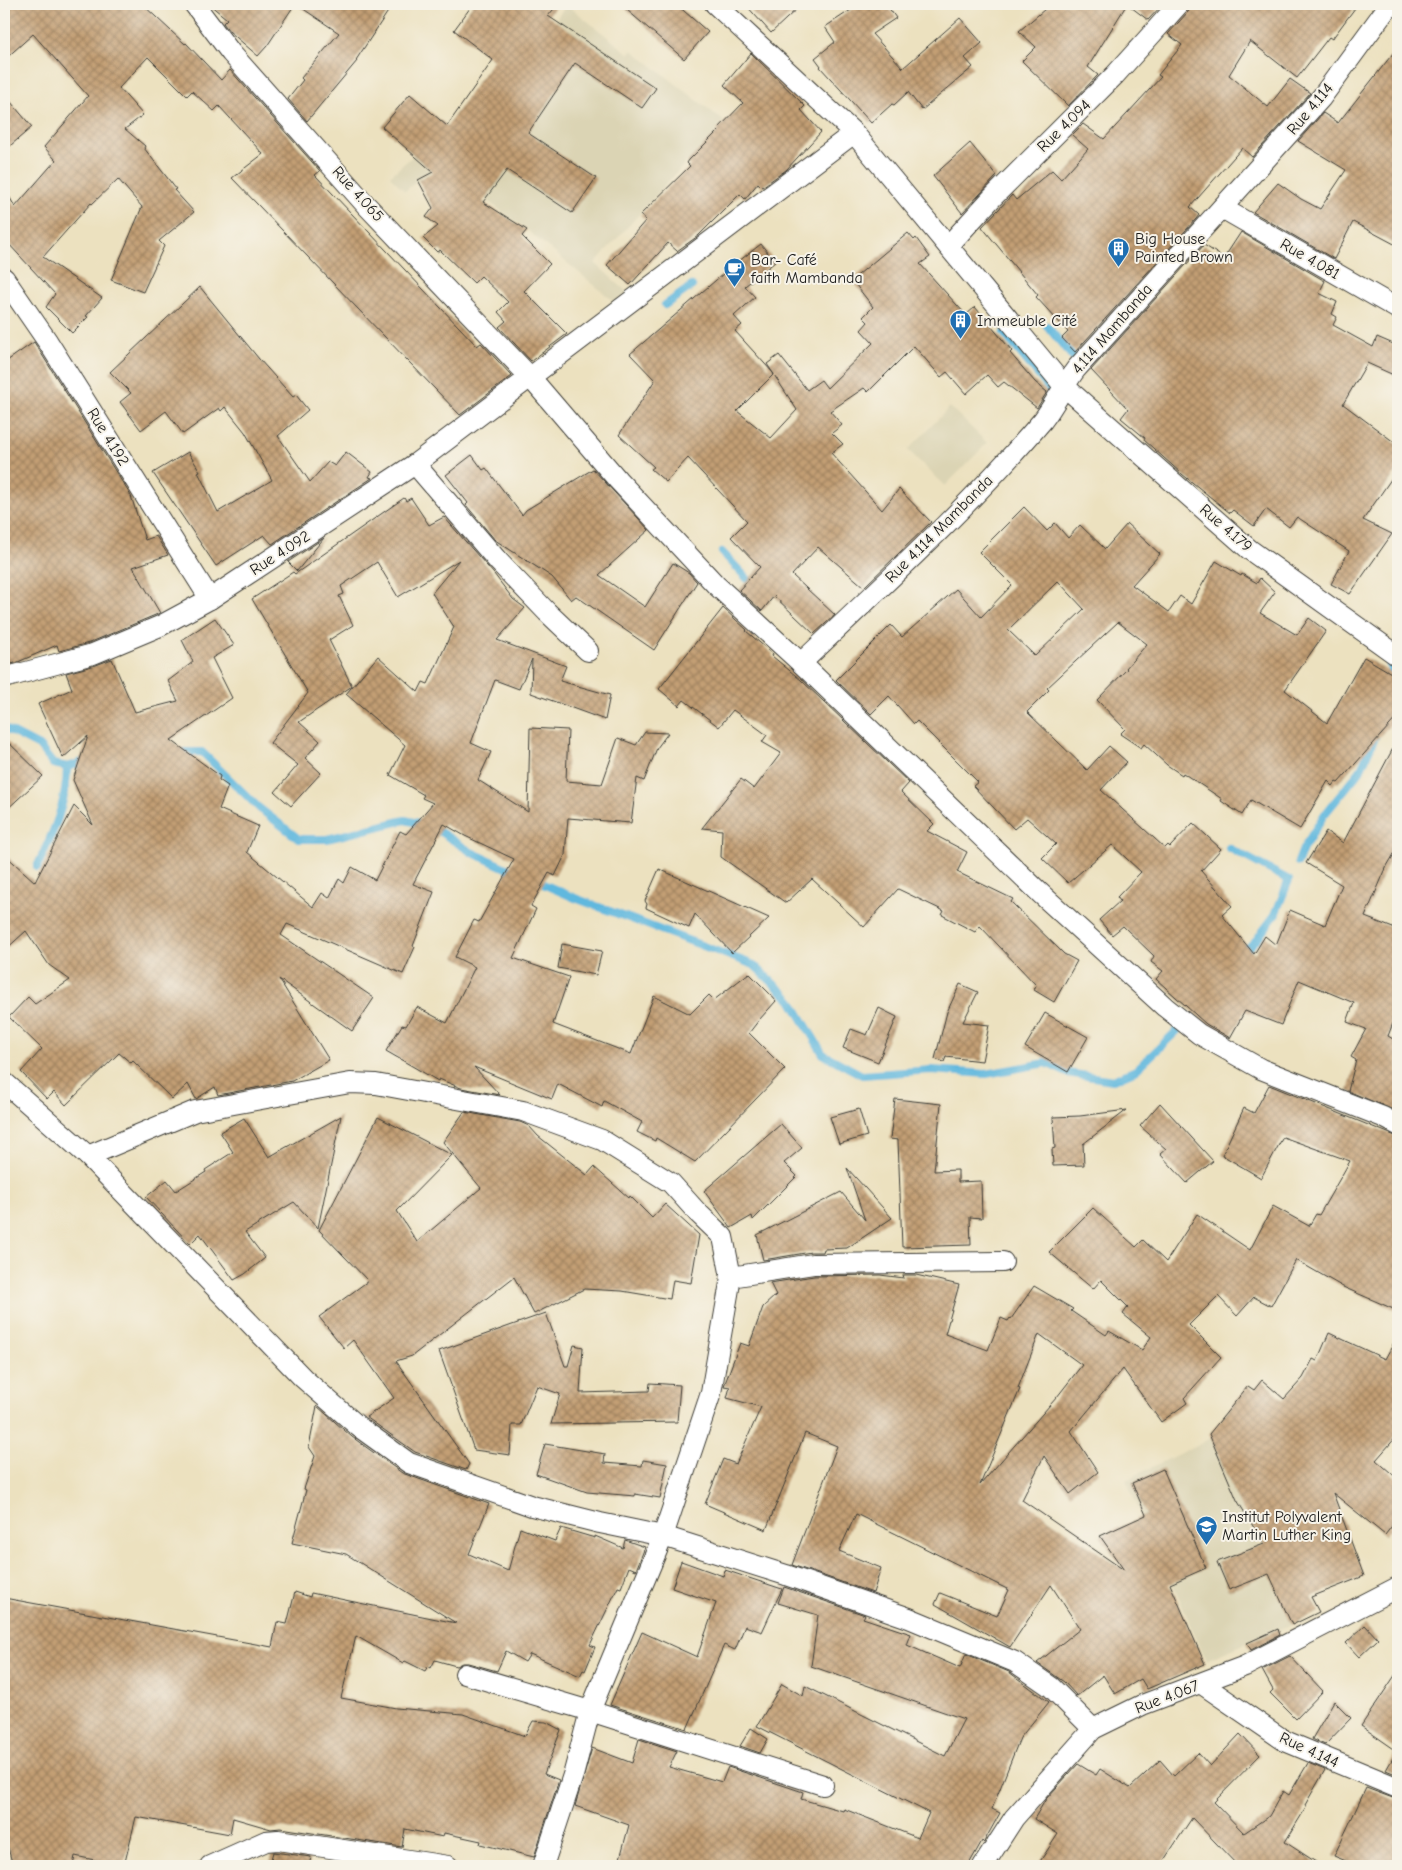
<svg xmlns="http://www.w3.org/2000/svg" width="1402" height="1870" font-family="'Comic Neue',sans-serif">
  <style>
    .built { fill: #dbd4b4 }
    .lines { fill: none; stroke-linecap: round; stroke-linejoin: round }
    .stream { stroke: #61b8de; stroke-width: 8 }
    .building { fill: url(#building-cross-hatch); fill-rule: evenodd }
    .street-casing { stroke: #3b3a34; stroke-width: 22 }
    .street { stroke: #fff; stroke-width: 20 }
    .labels { text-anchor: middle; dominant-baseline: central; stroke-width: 4; stroke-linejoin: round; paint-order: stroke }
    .street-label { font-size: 16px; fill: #1c1c1c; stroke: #f7f3e8 }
    .poi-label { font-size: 16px; fill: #1c1c1c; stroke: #f7f3e8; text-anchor: start }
  </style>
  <defs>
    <pattern id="building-cross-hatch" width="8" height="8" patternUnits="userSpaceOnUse" patternTransform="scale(1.25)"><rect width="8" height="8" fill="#c39f74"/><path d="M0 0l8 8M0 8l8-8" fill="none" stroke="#9e815e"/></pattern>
  </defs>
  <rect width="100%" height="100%" fill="#f7f3e8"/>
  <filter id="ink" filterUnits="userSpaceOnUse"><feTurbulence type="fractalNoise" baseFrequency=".02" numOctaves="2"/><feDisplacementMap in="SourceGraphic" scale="10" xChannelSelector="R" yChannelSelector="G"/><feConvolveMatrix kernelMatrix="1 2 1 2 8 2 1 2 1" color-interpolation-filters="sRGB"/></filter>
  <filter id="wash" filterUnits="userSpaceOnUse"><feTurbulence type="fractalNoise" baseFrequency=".0096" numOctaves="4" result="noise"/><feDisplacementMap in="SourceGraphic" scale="20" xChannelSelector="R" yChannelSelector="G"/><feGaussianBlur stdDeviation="1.12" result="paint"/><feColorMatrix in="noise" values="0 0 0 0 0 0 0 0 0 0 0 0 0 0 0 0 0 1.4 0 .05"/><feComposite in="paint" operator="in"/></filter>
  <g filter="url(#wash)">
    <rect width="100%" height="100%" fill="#ece1bf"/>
    <g class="built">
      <path d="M566 4 629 54 632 50 724 121 716 131V133L689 159 595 263 628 293 616 303 527 230 485 199 489 194 470 180 434 171 418 180 405 191 390 176 542 42Z"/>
      <path d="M950 407 987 443 945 486 908 450Z"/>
      <path d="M1211 1438 1292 1624 1206 1660 1126 1480Z"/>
    </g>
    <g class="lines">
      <g class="stream">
        <path d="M665 305 692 286"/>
        <path d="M1047 326 1075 360 1078 357"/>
        <path d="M1004 333 1056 397"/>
        <path d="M722 552 755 587"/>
        <path d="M1398 639V637"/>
        <path d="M1390 665 1395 682"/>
        <path d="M4 728 39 746 53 764 68 767 87 760"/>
        <path d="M177 752H202L259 808 299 839H327L405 820 431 826 471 852 517 873"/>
        <path d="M1229 848 1289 880 1275 915 1257 939 1243 953"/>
        <path d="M1298 862 1303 849 1324 815 1360 771 1376 735"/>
        <path d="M37 867C52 835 67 804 67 767"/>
        <path d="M534 880 575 898 754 965 791 1000 823 1054 862 1075 932 1070 986 1074 1046 1063 1067 1073 1113 1080 1136 1070 1182 1026"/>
      </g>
    </g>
    <g id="blocks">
      <g class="building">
        <path d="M4 4H142L185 44 186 43 221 80 230 70 320 171 315 175 477 346 481 343 512 376 460 415 232 178 263 154 219 106 214 111 192 91 187 96 148 57 119 88 143 115 125 129 145 146 144 148 176 189 174 190 194 212 159 241 164 246 143 292 111 280 142 207 118 179 92 204 91 203 43 257 102 298 86 316 88 317 72 333 46 307 55 294 7 242 4 235V187L15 207 56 160 44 147 88 96 33 34 4 60Z"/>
        <path d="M209 4H295L267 46 258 56 229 31 223 23 227 19Z"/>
        <path d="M296 4H393L356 60 357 61 307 121 288 99 303 80 301 78 339 33Z"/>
        <path d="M473 4H558L548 16 656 88 642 108 575 63 528 133 596 178 572 213 507 170 483 202 527 230 522 236 550 264 524 291 567 334 531 361 499 327 506 321 498 312 508 302 481 276 474 283 440 250 437 252 423 238 438 226 426 217 433 208 418 180 433 172 382 127 410 94 447 126 493 60 454 30Z"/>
        <path d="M620 4H676L708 32 684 59Z"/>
        <path d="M745 4H802L771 33Z"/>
        <path d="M860 4H886L896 18 872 34 903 68 960 18 982 43 965 58 973 67 922 110 908 92 894 105 892 104 871 123 820 67 821 66 815 58 835 42 825 27Z"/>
        <path d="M1051 4H1163L1148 20 1127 4 1088 67 1098 75 1068 106 1022 61 1036 47 1019 31Z"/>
        <path d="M1191 4H1358L1332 39 1329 37 1297 78 1250 41 1229 75 1268 107 1290 79 1310 93 1252 157 1242 148 1190 207 1199 215 1196 219 1075 352 1062 338 1068 332 1036 297 1038 295 982 227 1012 195 1016 200 1052 170 1061 179 1088 149 1072 135 1083 124 1104 139 1161 77 1158 75 1182 45 1168 34 1188 12Z"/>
        <path d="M1398 47V246L1353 222 1334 259 1253 212 1278 183 1301 199 1320 209 1346 170 1298 141 1323 113 1338 123Z"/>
        <path d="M751 53 805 106 801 110 821 132 786 170 762 187 758 183 745 199 740 194 698 236 677 251 668 243 630 285 607 265 646 220 640 215 690 166 687 163 689 160 718 131 717 130 743 103 724 85Z"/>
        <path d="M4 94 32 127 4 151Z"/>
        <path d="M970 143 997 176 962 213 933 176Z"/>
        <path d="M1241 232 1325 281 1319 293 1337 302 1332 314 1337 317 1333 325 1373 347 1377 337 1398 346V377L1367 363 1343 404 1398 445V469L1363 520 1392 534 1350 594 1331 584 1349 551 1297 517 1289 527 1266 509 1254 526 1233 510 1230 513 1182 474 1144 440 1145 438 1121 418 1128 409 1091 370 1204 245 1224 258Z"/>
        <path d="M908 233 914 240 916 238 930 257 920 264 966 315 975 307 1012 351 1010 353 1035 382 1047 392 1037 408 1004 382 998 387 987 375 966 394 947 372 941 377 914 346 868 392 864 388 830 411 842 425 832 433 843 444 831 453 882 510 899 489 931 522 864 587 818 547 792 575 835 615 814 634 774 596 762 611 739 590 760 567 731 537 747 521 688 458 666 482 651 469 654 467 619 435 655 380 630 354 730 268 761 244 775 262 745 286 755 297 734 316 742 325 735 331 774 374 737 411 771 438 797 410 767 364 779 355 807 390 821 380 827 388 873 343 861 330 868 322 863 317 873 307 852 280Z"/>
        <path d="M200 287 259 359 293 397 296 395 308 410 278 436 310 482 328 462 335 466 346 452 372 472 369 477 372 478 272 544 264 535 216 566 153 473 188 452 200 471 198 472 218 512 272 480 245 432 225 407 221 411 219 408 183 434 166 411 141 430 120 402 131 393 110 372Z"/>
        <path d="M34 342 131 496 145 540 156 536 168 555 133 567 160 613 89 643 59 651 57 645 18 662 12 664 11 661 4 664V363Z"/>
        <path d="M472 455 483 470 486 468 522 515 526 510 593 469 649 530 599 575 645 607 673 563 689 573 697 582 654 650 576 596 571 600 552 577 495 540 466 505 468 503 446 475Z"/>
        <path d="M404 498 406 501 411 498 429 525 444 517 494 574 513 599 525 608 497 640 566 666 560 681 610 695 605 720 531 693 532 659 519 689 495 680 471 743 491 752 478 780 528 812 530 728 568 730 566 781 602 784 618 738 636 745 645 732 668 733 657 748 644 781 637 778 631 823 568 818 565 855 555 876 549 873 531 906 536 909 513 958 569 977 553 1024 631 1054 654 996 690 1014 709 995 714 1000 749 973 769 993 776 1001 759 1020 749 1033 785 1069 695 1162 656 1138 655 1141 637 1132 642 1122 604 1101 602 1107 558 1084 552 1099 474 1067 500 1095 461 1088 439 1079 438 1081 386 1051 402 1025 406 1026 417 1007 447 1023 475 967 455 957 474 920 479 922 514 859 465 836 444 824 413 884 434 892 413 946 415 947 403 974 287 924 281 935 374 998 352 1031 279 979 329 1060 292 1081 218 1095 215 1087 196 1099 188 1084 172 1099 133 1061 131 1063 119 1053 66 1105 54 1092 47 1099 21 1072 42 1049 9 1017 28 997 35 1004 70 980 49 965 26 931 4 951V854L35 882 74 806 93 825 73 780 88 736 63 758 38 704 72 689 66 673 96 665 112 659 135 712 178 701 168 681 193 662 182 640 215 618 234 645 212 658 232 698 171 740 220 776 219 780 228 786 219 809 258 826 247 852 313 907 322 893 329 898 339 879 344 883 352 867 375 880 400 831 406 834 433 803 422 798 424 795 390 775 405 745 346 694 378 656 418 692 423 682 428 684 454 627 432 593 459 560 398 597 377 562 341 586 344 594 339 596 353 625 329 640 352 686 299 722 320 741 305 758 321 773 291 806 275 792 298 765 270 743 308 693 252 599 293 572 295 574Z"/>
        <path d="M1024 507 1047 531 1055 523 1068 538 1080 525 1105 549 1127 524 1160 554 1132 585 1169 612 1180 596 1191 604 1216 561 1241 576 1242 574 1257 583 1260 578 1275 592 1260 613 1297 635 1309 618 1326 631 1285 690 1327 723 1364 657 1398 677V716L1338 783 1336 782 1333 786 1328 781 1300 829 1251 800 1242 815 1221 801 1222 799 1183 773 1182 775 1167 765 1144 744 1141 748 1120 734 1125 729 1097 700 1127 669 1126 668 1147 644 1118 622 1047 688 1049 690 1027 712 1087 770 1109 746 1127 762 1101 790 1165 848 1168 845 1170 847 1193 823 1221 849 1201 871 1232 906 1222 915 1254 954 1265 936 1276 945 1290 910 1325 925 1342 885 1306 863 1326 831 1343 843 1398 739V840L1395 847 1397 849 1387 866 1365 917 1398 930V1010L1388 1036 1398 1042V1112L1348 1091 1356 1060 1351 1057 1366 1029 1347 1022 1354 1003 1299 980 1281 1025 1245 1011 1230 1038 1206 1024 1156 979 1163 971 1151 962 1154 956 1123 926 1112 935 1099 920 1120 901 1117 897 1141 872 1112 845 1068 883 1042 858 1056 844 1027 818 1014 829 973 786 978 782 917 721 914 724 889 696 871 714 836 680 891 625 902 637 956 589 981 617 1012 585 979 552ZM1058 581 1084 609 1035 656 1008 630Z"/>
        <path d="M324 538 297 571 288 562Z"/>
        <path d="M723 608 747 630 746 631 773 654 772 656 801 680 909 783 901 792 934 824 927 831 967 852 957 872 1013 899 1011 902 1064 954 1077 961 1054 1002 1034 990 1036 985 980 926 975 932 942 915 944 911 898 889 864 927 812 879 786 903 721 857 722 830 702 828 741 779 754 789 781 753 762 742 767 735 733 710 719 727 684 700 679 706 659 689Z"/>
        <path d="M4 738 43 776 4 812Z"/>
        <path d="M659 869 769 918 732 953 695 914 689 928 646 908 647 904 645 901Z"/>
        <path d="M562 944 602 951 596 975 558 968Z"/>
        <path d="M960 984 978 992 963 1022 989 1025 982 1061 946 1057 944 1062 935 1059 947 1012Z"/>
        <path d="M879 1008 897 1017 878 1062 843 1048 851 1029 867 1035Z"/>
        <path d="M1045 1013 1088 1037 1068 1072 1025 1047Z"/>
        <path d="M1269 1085 1398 1137V1311L1343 1287 1296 1260 1271 1306 1254 1297 1237 1316 1218 1296 1189 1325 1221 1357 1184 1398 1187 1403 1161 1422 1123 1369 1071 1431 1098 1472 1070 1494 1044 1456 1022 1500 1124 1570 1100 1536 1146 1515 1132 1483 1163 1469 1206 1568 1170 1584 1205 1664 1147 1689 1141 1679 1115 1694 1103 1675 1077 1696 1064 1682 1037 1663 1080 1629 1051 1585 1010 1647 935 1604 940 1593 997 1616 1009 1590 856 1514 839 1551 881 1568 873 1593 792 1565 837 1446 805 1433 766 1530 705 1504 723 1459 736 1464 761 1407 727 1398 730 1387 724 1386 740 1343 749 1346 763 1307 776 1295 770 1283 814 1276 880 1275 904 1278 903 1275H916L959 1285 945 1334 988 1350 1001 1318 1008 1321 1010 1318 1011 1319 1034 1286 1073 1309 1071 1311 1106 1335 1109 1331 1142 1350 1151 1337 1123 1314 1128 1307 1101 1280 1093 1289 1049 1252 1093 1208 1136 1247 1143 1240 1166 1262 1197 1214 1250 1250 1273 1206 1309 1226 1316 1214 1319 1215 1350 1161 1283 1137 1261 1178 1222 1155 1244 1108 1254 1113ZM1039 1334 1082 1365 1057 1397 980 1485 1020 1389 1018 1388Z"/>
        <path d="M895 1099 941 1104 934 1171 958 1170V1182L981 1181 982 1218 970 1217 971 1245 902 1247 898 1140 890 1139Z"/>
        <path d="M1160 1103 1213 1161 1187 1183 1160 1154 1166 1149 1140 1126Z"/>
        <path d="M859 1109 867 1136 839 1144 830 1117Z"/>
        <path d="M1127 1110 1083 1144 1084 1165 1053 1166 1052 1149 1055 1148 1053 1117 1080 1116Z"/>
        <path d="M464 1112 520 1122 529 1126 538 1136 587 1175 594 1167 629 1198 630 1196 652 1218 665 1204 699 1235 691 1283 673 1280 670 1299 622 1291 584 1289 534 1314 514 1277 412 1356 396 1361 469 1464 466 1470 415 1452 366 1417 394 1398 353 1340 344 1348 319 1317 368 1281 319 1230 378 1117 452 1155 397 1211 417 1242 481 1188 443 1142Z"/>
        <path d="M341 1116 318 1228 294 1202 245 1232 265 1258 245 1274 234 1280 200 1234 190 1244 146 1197 167 1180 176 1191 206 1172 205 1170 233 1152 220 1132 244 1118 269 1157Z"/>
        <path d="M781 1124 802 1148 784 1163 797 1176 753 1220 752 1216 731 1228 704 1191Z"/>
        <path d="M847 1168 892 1218 847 1248 824 1249 823 1252H811L763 1260 757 1235 841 1192 865 1220Z"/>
        <path d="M546 1313 565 1366H568L574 1345 583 1347 580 1393 649 1391 650 1383 680 1385 677 1422 551 1424 560 1394 537 1386 521 1425H512L510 1455 474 1450 439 1351Z"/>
        <path d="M1329 1333 1385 1359 1398 1335V1435L1376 1460 1398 1479V1518L1385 1535 1333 1493 1364 1576 1311 1597 1319 1612 1292 1625 1269 1574 1229 1590 1217 1562 1264 1544 1237 1500 1209 1434 1248 1386 1254 1390 1262 1380 1284 1399 1303 1378 1313 1359 1317 1361Z"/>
        <path d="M317 1406 352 1437 402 1473 489 1504 469 1554 508 1571 520 1528 555 1541 561 1528 595 1538V1536L623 1548 625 1540 645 1547 636 1570 629 1567 621 1588 618 1587 590 1645 595 1647 585 1671 583 1670 580 1676 530 1654 525 1662 506 1651 497 1671 468 1663H462L456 1666 435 1660 431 1668 428 1666 425 1671 405 1661 403 1663 356 1636 341 1698 396 1708 463 1714 525 1736 533 1721 546 1722 561 1730 544 1774 559 1780 534 1857 480 1844 481 1841 444 1833 443 1837 405 1829 402 1847 280 1828 271 1829 233 1818 230 1834 136 1817 124 1866 75 1856 73 1866H13L8 1848H4V1598L272 1647 277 1622 287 1624 295 1592 310 1597 311 1593 456 1623 346 1554 292 1543 306 1490 304 1489 315 1456 309 1447Z"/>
        <path d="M545 1444 605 1454 604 1463 642 1466 643 1460 667 1464 660 1498 635 1494V1496L587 1492 536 1474Z"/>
        <path d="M681 1561 723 1576 725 1570 782 1589 762 1632 745 1626 735 1650 724 1645 687 1729 610 1705 642 1632 697 1657 716 1603 672 1588Z"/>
        <path d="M784 1587 865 1615 863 1618 911 1634 907 1645 960 1668 966 1654 1009 1672 1049 1702 1020 1738 992 1809 1000 1813 985 1840 984 1843 982 1841 968 1866H618L629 1825 575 1806 592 1748 632 1763 639 1739 677 1751 669 1767 722 1782 728 1767 803 1792 801 1799 843 1811 844 1809 918 1838 929 1813 757 1726 782 1684 803 1696 805 1686 945 1756 964 1719 811 1666 818 1615 778 1603Z"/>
        <path d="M1365 1625 1378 1639 1359 1657 1346 1643Z"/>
        <path d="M1278 1629 1280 1635 1251 1650 1247 1643Z"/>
        <path d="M1290 1656 1323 1691 1296 1719 1270 1693 1273 1690 1262 1670Z"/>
        <path d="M1398 1671V1775L1386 1770 1397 1751 1361 1726Z"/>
        <path d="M1334 1701 1351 1718 1325 1745 1312 1739Z"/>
        <path d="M751 1728 768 1739 760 1753 740 1746Z"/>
        <path d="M1240 1734 1260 1755 1214 1802 1244 1833 1269 1816 1283 1791 1289 1795 1308 1763 1325 1770 1305 1805 1307 1806 1285 1842 1322 1866H1238L1192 1818 1160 1866H1037L1058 1834 1034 1819 1046 1799 1078 1764 1096 1775 1100 1769 1130 1788 1160 1760 1174 1776 1198 1753 1210 1766Z"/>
        <path d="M1366 1788 1398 1800V1866H1358L1334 1856Z"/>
        <path d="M273 1852 311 1857 309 1866H269Z"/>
      </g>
    </g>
  </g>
  <g filter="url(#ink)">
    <use href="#blocks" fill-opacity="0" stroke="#3b3a34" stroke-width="1"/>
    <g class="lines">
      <defs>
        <g id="street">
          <path d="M194 4 231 53 366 205 530 377 618 480 716 585 801 663 1040 893 1165 1007 1199 1034 1261 1069 1383 1117 1398 1125"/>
          <path d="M715 4 854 133 1064 386 1250 550 1398 656"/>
          <path d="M1222 208 1398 309"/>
          <path d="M948 246 992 198 1115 75 1179 4"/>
          <path d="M4 278 48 342 210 599"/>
          <path d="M415 464 498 561 547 612 588 651"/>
          <path d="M801 663C884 584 969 507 1043 420 1055 404 1064 385 1076 369L1321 98 1390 4"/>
          <path d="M4 678 93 654 160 626 210 599 415 464 854 133"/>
          <path d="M4 1082 88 1156 303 1378 359 1427 409 1463 532 1506 600 1523 663 1536 786 1575 909 1618 1015 1662 1051 1687 1093 1729"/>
          <path d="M88 1156 195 1111 350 1083 376 1084 523 1111 602 1140 671 1183 697 1212 723 1237 731 1277 711 1393 663 1536 590 1711 574 1772 543 1866"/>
          <path d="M731 1277 813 1264 1003 1262"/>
          <path d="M465 1674 590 1711 823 1785"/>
          <path d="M1202 1684 1285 1741 1398 1788"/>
          <path d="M210 1866 266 1841 278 1840 448 1866"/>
          <path d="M983 1866 1014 1818 1093 1729 1142 1705 1245 1666 1398 1587"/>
        </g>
      </defs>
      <use href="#street" class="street-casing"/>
      <use href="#street" class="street"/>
    </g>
  </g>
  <defs>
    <symbol id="building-pin" viewBox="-11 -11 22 30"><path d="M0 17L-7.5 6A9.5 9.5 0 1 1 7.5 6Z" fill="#1f6fb2" stroke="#f7f3e8"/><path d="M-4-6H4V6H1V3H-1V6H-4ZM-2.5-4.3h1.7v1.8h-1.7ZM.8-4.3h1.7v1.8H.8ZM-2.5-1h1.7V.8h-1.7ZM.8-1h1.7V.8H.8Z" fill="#fff"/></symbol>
    <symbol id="cafe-pin" viewBox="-11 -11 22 30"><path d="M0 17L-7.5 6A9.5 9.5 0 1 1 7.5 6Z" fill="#1f6fb2" stroke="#f7f3e8"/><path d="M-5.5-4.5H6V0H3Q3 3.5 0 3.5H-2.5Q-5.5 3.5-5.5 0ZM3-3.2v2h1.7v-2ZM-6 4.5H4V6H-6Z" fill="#fff"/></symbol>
    <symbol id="school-pin" viewBox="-11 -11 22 30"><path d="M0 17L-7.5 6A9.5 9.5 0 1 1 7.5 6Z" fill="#1f6fb2" stroke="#f7f3e8"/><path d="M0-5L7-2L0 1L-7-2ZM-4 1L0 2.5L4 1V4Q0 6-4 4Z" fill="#fff"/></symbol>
  </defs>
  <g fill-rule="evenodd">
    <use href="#building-pin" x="1106" y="236" width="25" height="34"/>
    <use href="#cafe-pin" x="722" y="256" width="25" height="34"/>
    <use href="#building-pin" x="948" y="308" width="25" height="34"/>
    <use href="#school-pin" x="1194" y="1514" width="25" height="34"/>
  </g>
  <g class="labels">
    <g class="street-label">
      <text transform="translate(1310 109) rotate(-50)">Rue 4.114</text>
      <text transform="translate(1064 126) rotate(-44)">Rue 4.094</text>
      <text transform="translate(358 194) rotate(48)">Rue 4.065</text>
      <text transform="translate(1310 259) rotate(30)">Rue 4.081</text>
      <text transform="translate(1112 329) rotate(-49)">4.114 Mambanda</text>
      <text transform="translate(108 437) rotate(58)">Rue 4.192</text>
      <text transform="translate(1226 528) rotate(41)">Rue 4.179</text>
      <text transform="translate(939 529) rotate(-45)">Rue 4.114 Mambanda</text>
      <text transform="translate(280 553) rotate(-33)">Rue 4.092</text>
      <text transform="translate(1167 1697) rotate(-21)">Rue 4.067</text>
      <text transform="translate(1309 1750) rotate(25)">Rue 4.144</text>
    </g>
    <g class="poi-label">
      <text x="1135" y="239">Big House<tspan x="1135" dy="18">Painted Brown</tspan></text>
      <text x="751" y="260">Bar- Café<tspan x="751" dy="18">faith Mambanda</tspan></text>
      <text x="977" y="321">Immeuble Cité</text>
      <text x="1222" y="1517">Institut Polyvalent<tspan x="1222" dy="18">Martin Luther King</tspan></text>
    </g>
  </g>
  <rect width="1402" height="1870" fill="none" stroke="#f7f3e8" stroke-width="20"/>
</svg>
